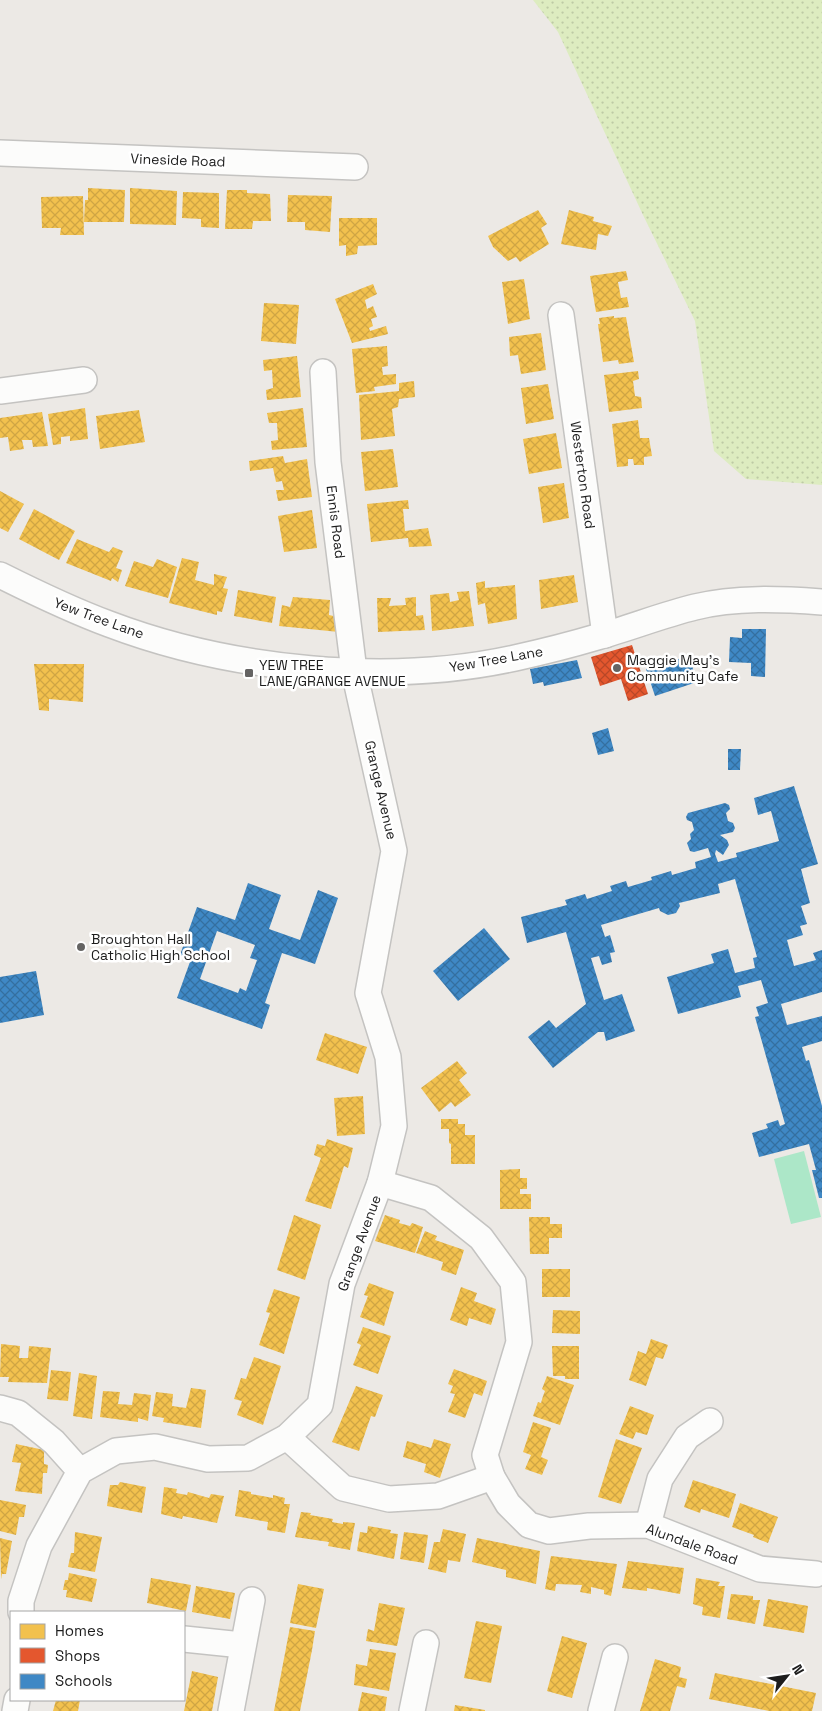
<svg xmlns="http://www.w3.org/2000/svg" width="822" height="1711" font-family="'Space Grotesk',sans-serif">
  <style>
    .grass { fill: url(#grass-dots) }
    .pitch { fill: #ace7c8 }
    .homes { fill: url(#homes-cross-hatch) }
    .shops { fill: url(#shops-cross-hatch) }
    .schools { fill: url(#schools-cross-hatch); fill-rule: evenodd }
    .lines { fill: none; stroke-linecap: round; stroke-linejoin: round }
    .minor-casing { stroke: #c4c3c1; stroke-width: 28 }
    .minor { stroke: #fcfcfb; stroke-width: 25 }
    .poi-dot { fill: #656463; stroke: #fff; stroke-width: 2 }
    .labels { text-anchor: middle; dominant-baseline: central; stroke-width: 5; stroke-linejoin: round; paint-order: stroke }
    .street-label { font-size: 14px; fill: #1d1d1d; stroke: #fff }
    .poi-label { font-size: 14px; fill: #1d1d1d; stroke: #fff; text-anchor: start }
  </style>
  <defs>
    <pattern id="grass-dots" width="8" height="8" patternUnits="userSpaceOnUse" patternTransform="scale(1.25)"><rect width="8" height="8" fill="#ddecc0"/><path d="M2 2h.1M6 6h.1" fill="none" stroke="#bdcaa5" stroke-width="1.8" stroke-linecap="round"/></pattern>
    <pattern id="homes-cross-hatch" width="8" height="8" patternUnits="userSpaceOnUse" patternTransform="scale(1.25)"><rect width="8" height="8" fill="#f2c14e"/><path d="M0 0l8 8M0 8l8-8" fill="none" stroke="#cfa544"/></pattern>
    <pattern id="shops-cross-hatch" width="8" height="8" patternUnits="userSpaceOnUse" patternTransform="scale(1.25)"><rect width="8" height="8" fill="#e4572e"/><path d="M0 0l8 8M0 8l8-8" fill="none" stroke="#b84727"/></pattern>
    <pattern id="schools-cross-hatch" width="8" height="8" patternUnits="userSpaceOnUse" patternTransform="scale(1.25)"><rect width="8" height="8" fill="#3f88c5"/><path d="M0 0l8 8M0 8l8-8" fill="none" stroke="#346f9f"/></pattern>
  </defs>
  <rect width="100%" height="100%" fill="#ece9e5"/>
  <path class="grass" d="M533 0H822V485L746 479 714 451 695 321 643 215 558 32Z"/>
  <path class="pitch" d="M804 1151 821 1217 791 1224 774 1159Z"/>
  <g class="homes">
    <path d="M88 188 125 190 124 222H84L85 200H88Z"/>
    <path d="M130 188 177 191 176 225 130 224Z"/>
    <path d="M227 190H247V193L270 194 271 221H253L252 229H225Z"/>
    <path d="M183 192 219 193V228L201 227V219L182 218Z"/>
    <path d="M288 195 332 196 330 232 305 230V222H287Z"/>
    <path d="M83 196 84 235H60L61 228H42L41 197Z"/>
    <path d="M538 210 547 224 541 228 549 244 520 262 516 257 508 261 493 247 488 236Z"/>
    <path d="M569 210 594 217 593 221 612 226 608 236 598 234 596 250 561 244Z"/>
    <path d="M339 218H377V245L358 246 357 254 346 256V245L339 246Z"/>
    <path d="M626 271 628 280 618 282 621 298 627 297 629 307 596 312 590 276Z"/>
    <path d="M524 279 530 319 508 324 502 282Z"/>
    <path d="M373 284 377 294 365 300 367 309 373 306 377 317 371 319 373 326 369 328 370 331 386 326 388 334 352 343 335 299Z"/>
    <path d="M264 303 299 305 296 344 261 341Z"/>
    <path d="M614 316V318L626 317 634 362 619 364 618 360 603 362 598 324H600L599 318Z"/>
    <path d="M541 333 546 370 521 374 518 355 510 356 509 337Z"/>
    <path d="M387 346 388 366 382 367 383 375 396 374V384L374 387 375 391 356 393 352 349Z"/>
    <path d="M297 356 301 397 267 400 266 390 273 388 272 370 264 371 263 360Z"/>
    <path d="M638 371 639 379 633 381 635 396 641 397 642 408 609 412 604 375Z"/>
    <path d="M414 381 415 397 399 399 398 407 392 409 395 436 361 440 359 395 399 391V383Z"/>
    <path d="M548 384 554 419 526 424 521 388Z"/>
    <path d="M85 408 88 439 70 441V436L61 437V444L53 445 48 414Z"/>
    <path d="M303 408 307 447 272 450 271 441 278 440 277 423H269L267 413Z"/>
    <path d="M139 410 145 442 100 449 96 416Z"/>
    <path d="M42 412 48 446 33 447 32 440H22L24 449 10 451 8 437 0 438V418Z"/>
    <path d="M638 420 640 438H649L652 456 644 457V465H634L633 459H628V466L617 467 612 424Z"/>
    <path d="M556 433 562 468 529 474 523 439Z"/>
    <path d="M393 449 398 487 365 491 361 452Z"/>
    <path d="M283 456 285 463 307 459 312 497 278 501 276 490H284L282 481 276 482 273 468 250 471 249 461Z"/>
    <path d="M564 483 569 518 543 523 538 487Z"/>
    <path d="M0 491 24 504 8 532 0 528Z"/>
    <path d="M408 500 409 509H403L405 531 428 528 432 546 409 547 408 538 371 542 367 504Z"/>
    <path d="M34 509 75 531 59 560 19 539Z"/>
    <path d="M312 510 317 548 284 552 278 516Z"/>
    <path d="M77 539 109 552 113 547 123 551 116 568 122 570 118 582 112 578 111 581 66 563Z"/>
    <path d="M182 558 199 562 195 580 214 585V574L227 577 223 588 228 589 222 612 217 611V615L169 603Z"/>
    <path d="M157 559 177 567 168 598 125 586 134 561 153 567Z"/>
    <path d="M574 575 578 602 541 609 539 580Z"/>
    <path d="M485 581V588L515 585 517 619 488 624 485 603 478 605 476 583Z"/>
    <path d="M238 590 276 597 272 623 234 616Z"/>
    <path d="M469 591 474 626 432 631 430 595 449 593 450 602 459 600 457 592Z"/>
    <path d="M293 597 330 600 329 615 338 617 339 632 279 626 282 605 290 607Z"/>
    <path d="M416 597V616L423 615 425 630 378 632 377 598H391L389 606 406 605 405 598Z"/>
    <path d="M34 664H84L83 702 49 699V711L39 710Z"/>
    <path d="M325 1033 367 1047 358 1074 316 1060Z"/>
    <path d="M457 1061 467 1073 459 1080 471 1095 455 1107 451 1102 439 1112 421 1088Z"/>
    <path d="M363 1096 365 1134 337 1136 334 1098Z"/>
    <path d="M441 1119H458V1124H465V1135H475V1164H451V1144L449 1143V1129H441Z"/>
    <path d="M327 1139 353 1148 348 1168 344 1166 331 1209 305 1201 321 1158 314 1155 317 1144 325 1146Z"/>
    <path d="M520 1169V1178H527V1189H520V1194H531V1209H500V1170Z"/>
    <path d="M294 1215 321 1225 305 1280 277 1270Z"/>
    <path d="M385 1215 400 1220 399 1223 410 1226 412 1223 423 1227 415 1253 375 1241Z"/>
    <path d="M529 1217H550V1224H562V1238H549V1254H530Z"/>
    <path d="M425 1231 437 1236 435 1240 464 1250 456 1275 441 1270 443 1262 416 1253Z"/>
    <rect x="542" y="1269" width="28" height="28"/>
    <path d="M369 1283 394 1292 384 1326 360 1317 368 1296 364 1295Z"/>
    <path d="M461 1287 477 1293 474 1301 496 1309 491 1325 469 1318 467 1326 450 1320Z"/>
    <path d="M274 1289 300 1297 284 1354 259 1345 270 1313 266 1312Z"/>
    <path d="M553 1310 580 1311V1334L552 1333Z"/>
    <path d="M363 1327 391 1336 378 1374 353 1365 361 1345 357 1343Z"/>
    <path d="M651 1339 668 1345 663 1359 656 1357 646 1386 629 1380 638 1351 646 1354Z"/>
    <path d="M1 1344 20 1346 19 1358H28L29 1346 51 1348 47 1383 8 1382 9 1377H0Z"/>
    <path d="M552 1346H579V1379H565V1376H553Z"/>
    <path d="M254 1357 281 1366 263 1425 237 1415 242 1401 234 1399 241 1378 246 1379Z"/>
    <path d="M454 1369 487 1381 482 1396 474 1393 465 1418 448 1412 455 1394 450 1393 453 1386 448 1384Z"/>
    <path d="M51 1370 71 1372 68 1401 47 1399Z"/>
    <path d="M79 1373 97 1376 92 1419 73 1416Z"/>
    <path d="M547 1376 574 1385 560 1425 533 1416 538 1402 541 1403 543 1396 545 1391 542 1389Z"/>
    <path d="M356 1386 383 1395 375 1417 371 1416 359 1451 332 1442Z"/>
    <path d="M191 1388 206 1390 201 1428 163 1422 164 1418 152 1416 156 1392 173 1394 172 1406 186 1408Z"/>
    <path d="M103 1391 120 1392 118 1404 132 1405 134 1393 151 1395 148 1421 138 1418V1422L100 1417Z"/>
    <path d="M630 1406 654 1415 647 1435 636 1432 633 1439 619 1434Z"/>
    <path d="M533 1422 551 1428 541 1457 548 1460 542 1475 525 1469 531 1455 523 1452Z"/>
    <path d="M434 1439 451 1444 440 1478 424 1472 426 1464 403 1457 407 1441 431 1448Z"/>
    <path d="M616 1439 642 1448 621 1504 598 1497Z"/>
    <path d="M16 1444 44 1450V1464L48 1465 47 1473H43L42 1494 15 1491 21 1463 12 1462Z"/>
    <path d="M693 1480 736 1494 729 1518 701 1509 700 1513 684 1507Z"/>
    <path d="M120 1482 146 1487 142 1513 107 1506 110 1485H118Z"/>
    <path d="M164 1487 177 1489 176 1493 187 1495 188 1492 209 1498 211 1494 224 1496 217 1523 183 1516 182 1519 161 1514Z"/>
    <path d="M239 1490 251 1492V1494L273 1498V1495L285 1498 284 1504H290L285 1533 267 1530 268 1522 235 1516Z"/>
    <path d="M0 1500 26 1505 24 1517H19L16 1535 0 1531Z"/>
    <path d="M740 1503 778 1517 768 1543 753 1537 754 1535 732 1527Z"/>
    <path d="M301 1512 311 1513 310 1515 333 1519 332 1522 343 1524V1522L355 1523 350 1550 328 1546 329 1542 295 1537Z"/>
    <path d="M368 1526 391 1530 390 1533 398 1534 394 1559 357 1551 360 1532 367 1533Z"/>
    <path d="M443 1529 466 1534 460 1562 448 1560 446 1573 428 1569 434 1542H440Z"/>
    <path d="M75 1532 102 1537 95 1572 68 1567 71 1553H74Z"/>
    <path d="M404 1532 428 1535 424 1563 400 1559Z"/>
    <path d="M0 1538 12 1541 6 1574H2L1 1579Z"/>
    <path d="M477 1538 540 1551 536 1584 506 1577V1570L472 1562Z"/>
    <path d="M551 1556 617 1564 611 1596 604 1594V1590L591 1587V1594L580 1592 582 1585 556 1584 555 1591 545 1589Z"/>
    <path d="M628 1561 684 1568 680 1594 647 1588V1591L622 1588Z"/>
    <path d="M69 1573 97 1579 92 1602 66 1597 67 1590H63L65 1580H68Z"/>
    <path d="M151 1578 191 1585 186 1611 147 1603Z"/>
    <path d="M696 1578 720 1582 718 1586H725L720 1618 702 1615 703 1607 693 1604Z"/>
    <path d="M298 1584 324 1589 316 1628 290 1623Z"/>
    <path d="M196 1586 235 1593 230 1619 192 1612Z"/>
    <path d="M731 1594 753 1596V1600H760L755 1624 727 1619Z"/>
    <path d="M768 1599 808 1606 804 1633 763 1626Z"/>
    <path d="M379 1603 405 1608 397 1646 366 1641 368 1629 374 1631Z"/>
    <path d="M476 1621 502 1626 491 1683 464 1678Z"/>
    <path d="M290 1627 315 1631 312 1650 300 1711H274Z"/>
    <path d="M562 1636 587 1643 572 1698 547 1691Z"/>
    <path d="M370 1649 396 1653 389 1691 354 1685 356 1664 367 1666Z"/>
    <path d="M655 1659 681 1667 679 1677 687 1679 685 1688 677 1686 670 1711H640Z"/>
    <path d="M192 1671 218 1677 212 1711H184Z"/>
    <path d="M715 1673 816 1693 812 1711H769L709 1699Z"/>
    <path d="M362 1692 387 1697 385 1711H358Z"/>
    <path d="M56 1700H80L78 1711H53Z"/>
    <path d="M455 1705 485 1710V1711H454Z"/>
  </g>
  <path class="shops" d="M632 645 648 694 628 701 621 679 600 686 591 657Z"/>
  <g class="schools">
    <path d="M742 629H766L765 677 751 676V663L729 662 730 637 742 638Z"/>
    <path d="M689 656 697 682 655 696 646 669 658 665 665 658 675 660Z"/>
    <path d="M577 660 582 678 544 686 543 682 533 684 530 669Z"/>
    <path d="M608 728 614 751 598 755 592 733Z"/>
    <path d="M728 749H741L740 770H728Z"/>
    <path d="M794 786 818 864 801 869 810 903 801 906 807 924 800 926 803 935 787 940 794 966 816 960 813 953 822 950V992L781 1004 787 1025 822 1016V1041L802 1047 806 1061 809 1060 822 1106V1198H819L812 1170H816L809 1144 759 1157 752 1133 768 1128 766 1124 778 1120 780 1126 785 1124 755 1017 759 1016 756 1007 768 1003 761 980 738 986 741 997 678 1014 667 977 714 963 711 954 728 949 735 973 755 968 753 958 757 957 735 879 718 884 720 893 679 903 680 906 676 913 668 915 660 911 659 908 601 925 605 937 610 935 615 952 610 953 612 962 602 965 599 956 591 958 604 1000 622 994 635 1031 606 1041 604 1032H598L553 1068 528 1037 549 1020 556 1028 586 1004 566 932 527 943 521 917 567 905 565 900 585 894 587 899 612 891 610 886 626 881 628 887 652 880 651 877 671 871 672 875 696 868 695 862 711 857 708 848 694 852 690 851 687 843 691 839 690 834 694 830 692 822 687 820 686 817 688 813 725 803 729 805 730 809 726 813 728 821 733 823 735 828 733 832 720 835 727 840 729 845 723 855 716 850 715 854 718 862 737 857 736 853 779 841 771 811 758 815 754 798Z"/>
    <path d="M248 883 281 895 269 929 300 940 318 890 338 898 315 964 282 953 265 1003 270 1005 262 1029 177 998 191 959 180 955 197 907 235 920ZM217 931 255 945 250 958 257 960 246 991 240 988 238 993 200 979Z"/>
    <path d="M484 928 510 959 458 1001 433 971Z"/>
    <path d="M36 971 44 1015 0 1023V977Z"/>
  </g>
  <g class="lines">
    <defs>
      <g id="minor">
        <path d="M0 153 355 167"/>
        <path d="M561 315 605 635"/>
        <path d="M0 391 84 380"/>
        <path d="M0 575C36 593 71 610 109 624 230 670 388 686 515 658 542 652 570 645 597 637 630 628 662 615 695 607 736 597 780 599 822 602"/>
        <path d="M380 1183 431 1198 481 1238 513 1282 519 1342 485 1455 492 1477"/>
        <path d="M0 1408 18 1413 54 1442 80 1471"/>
        <path d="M287 1437 343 1488 389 1499 438 1496 492 1477 508 1504 529 1525 549 1531 589 1526 648 1525 760 1569 816 1574"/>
        <path d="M648 1525 660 1479 687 1437 710 1421"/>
        <path d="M21 1612V1601L39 1546 80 1471 116 1451 155 1447 208 1459 248 1458 287 1437 320 1405 342 1284 380 1183 394 1126 388 1057 368 993 394 851 354 671 328 462 323 372"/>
        <path d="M184 1639 242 1645"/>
        <path d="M15 1711 17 1700"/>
        <path d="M231 1711 252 1600"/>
        <path d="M412 1711 426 1643"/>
        <path d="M601 1711 615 1657"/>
      </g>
    </defs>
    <use href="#minor" class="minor-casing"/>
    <use href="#minor" class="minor"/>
  </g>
  <g class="poi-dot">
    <circle cx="617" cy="668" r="5"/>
    <rect x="244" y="668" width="10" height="10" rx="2.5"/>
    <circle cx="81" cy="947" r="5"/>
  </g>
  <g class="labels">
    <g class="street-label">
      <text transform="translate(178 160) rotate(2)">Vineside Road</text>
      <text transform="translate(583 475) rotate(82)">Westerton Road</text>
      <text transform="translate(336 522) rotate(83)">Ennis Road</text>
      <text transform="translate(99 618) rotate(20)">Yew Tree Lane</text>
      <text transform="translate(496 659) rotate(-10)">Yew Tree Lane</text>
      <text transform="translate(381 790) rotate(77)">Grange Avenue</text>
      <text transform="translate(359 1243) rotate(-70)">Grange Avenue</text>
      <text transform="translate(692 1544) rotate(20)">Alundale Road</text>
    </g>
    <g class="poi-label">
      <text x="627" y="660">Maggie May's<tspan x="627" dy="16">Community Cafe</tspan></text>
      <text x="259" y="665">YEW TREE<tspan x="259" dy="16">LANE/GRANGE AVENUE</tspan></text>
      <text x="91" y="939">Broughton Hall<tspan x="91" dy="16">Catholic High School</tspan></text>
    </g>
  </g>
  <rect x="10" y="1611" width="175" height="90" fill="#ffffff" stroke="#a5a5a5"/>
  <rect x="20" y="1624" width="25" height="15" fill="#f2c14e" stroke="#a5a5a5"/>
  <text x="55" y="1636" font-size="15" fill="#1d1d1d">Homes</text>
  <rect x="20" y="1648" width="25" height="15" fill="#e4572e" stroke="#a5a5a5"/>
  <text x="55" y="1661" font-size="15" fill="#1d1d1d">Shops</text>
  <rect x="20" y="1674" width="25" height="15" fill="#3f88c5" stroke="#a5a5a5"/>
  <text x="55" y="1686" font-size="15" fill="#1d1d1d">Schools</text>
  <g transform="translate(787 1676) rotate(60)" stroke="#ffffff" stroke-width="4" paint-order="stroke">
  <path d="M0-4L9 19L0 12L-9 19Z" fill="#1d1d1d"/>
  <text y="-8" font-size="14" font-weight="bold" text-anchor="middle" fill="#1d1d1d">N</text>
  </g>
</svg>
